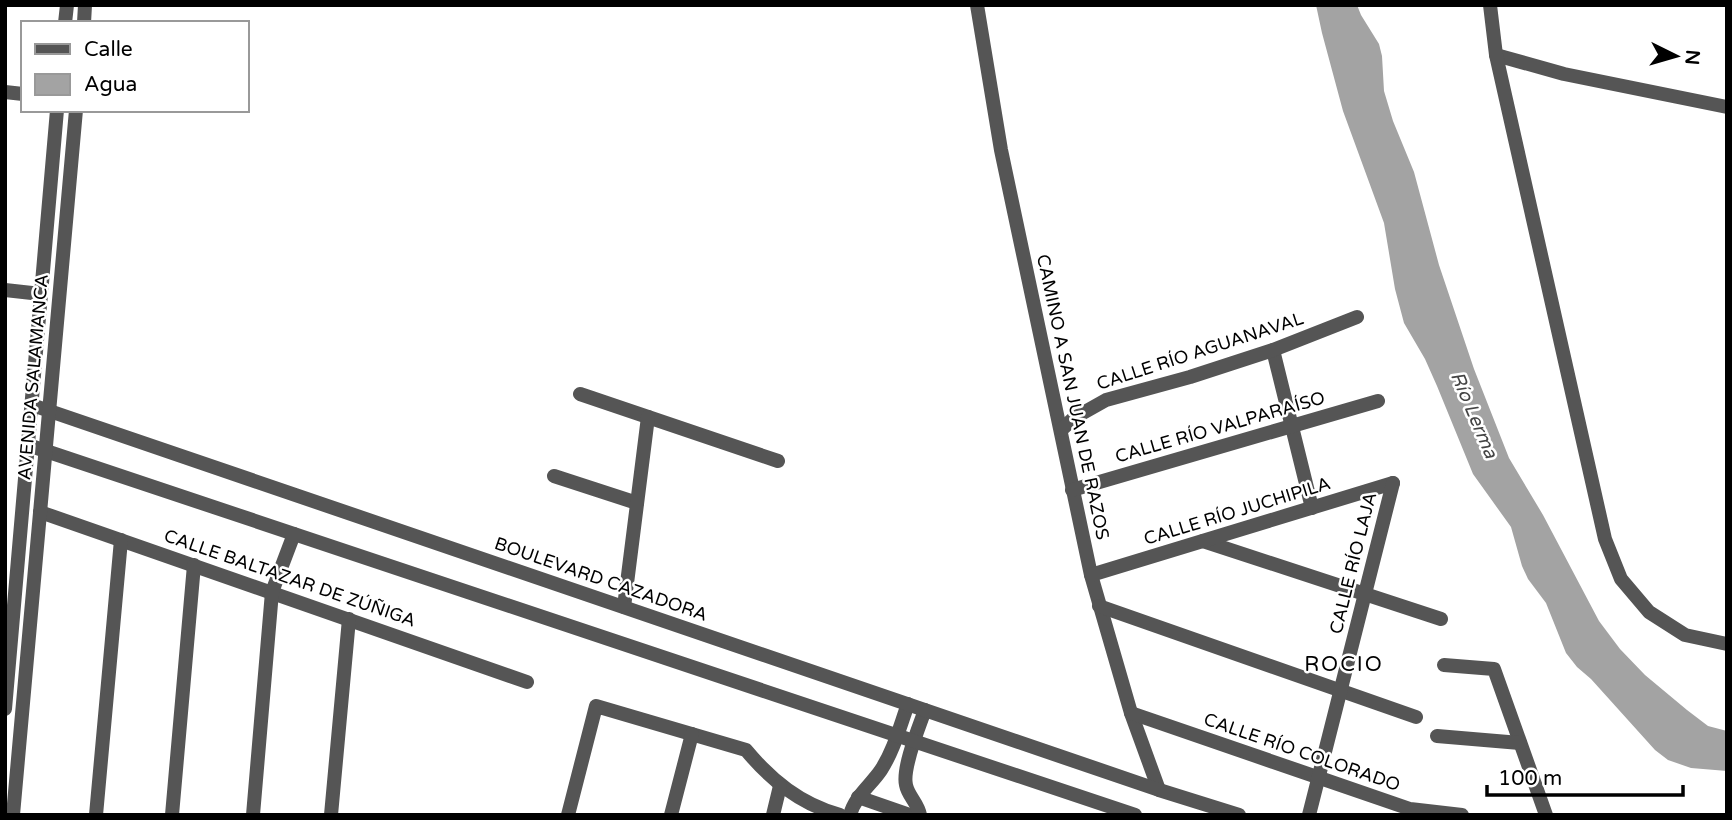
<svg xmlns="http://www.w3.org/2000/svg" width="1732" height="820" font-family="'Varela Round',sans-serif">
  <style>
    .water { fill: #a3a3a3 }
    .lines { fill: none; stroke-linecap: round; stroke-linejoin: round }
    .minor { stroke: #555; stroke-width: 14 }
    .tertiary { stroke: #555; stroke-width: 14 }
    .labels { text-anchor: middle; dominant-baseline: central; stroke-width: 5; stroke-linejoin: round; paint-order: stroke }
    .street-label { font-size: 18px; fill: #000; stroke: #fff }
    .water-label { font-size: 19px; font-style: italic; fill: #444; stroke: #fff }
    .quarter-label { font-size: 21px; letter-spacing: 2px; fill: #000; stroke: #fff }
  </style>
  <rect width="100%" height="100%" fill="#fff"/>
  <path class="water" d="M1316 5H1357L1361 15 1379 44 1382 56 1384 91 1393 121 1414 172 1439 265 1474 369 1509 458 1543 515 1599 621 1620 649 1645 675 1687 710 1708 726 1727 731V771L1691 768 1668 760 1655 750 1591 679 1577 667 1566 653 1546 603 1528 579 1522 566 1511 527 1473 474 1437 386 1425 359 1404 323 1395 289 1384 223 1343 111 1322 33Z"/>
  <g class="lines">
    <g class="minor">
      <path d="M977 5 1001 150 1091 575 1131 713 1159 790"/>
      <path d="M1496 55 1564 74 1727 107"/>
      <path d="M5 92 23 94"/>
      <path d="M5 290 41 294"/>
      <path d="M1273 350 1312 508"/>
      <path d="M580 394 778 461"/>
      <path d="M1061 430 1074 418 1106 400 1190 377 1273 350 1357 317"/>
      <path d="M554 476 637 503"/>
      <path d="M1072 490 1378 401"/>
      <path d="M40 512 527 682"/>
      <path d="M1203 541 1441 619"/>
      <path d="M1091 575 1393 483"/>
      <path d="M1099 606 1416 717"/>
      <path d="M624 607 648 417"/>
      <path d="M1444 665 1494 669 1546 815"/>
      <path d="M1131 713 1410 809 1462 815"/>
      <path d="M1437 736 1520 743"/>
      <path d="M858 797 910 815"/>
      <path d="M96 815 121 540"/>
      <path d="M172 815 194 565"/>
      <path d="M253 815 272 592 294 534"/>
      <path d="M331 815 349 619"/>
      <path d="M568 815 596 706 746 750C771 780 800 804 840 815"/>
      <path d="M671 815 692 734"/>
      <path d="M773 815 780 786"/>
      <path d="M850 815C855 796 871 785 881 770 894 750 900 726 908 704"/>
      <path d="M920 815C918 803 908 796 906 785 902 768 919 727 925 710"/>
      <path d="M1309 815 1393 483"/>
    </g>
    <g class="tertiary">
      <path d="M1490 5 1496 55 1605 539 1621 579 1649 612 1685 635 1727 644"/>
      <path d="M65 23 67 5"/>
      <path d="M84 23 85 5"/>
      <path d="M32 405 1159 790 1239 815"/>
      <path d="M28 445 1135 815"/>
      <path d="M5 709 57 110"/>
      <path d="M13 815 76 110"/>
    </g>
  </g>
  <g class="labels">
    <g class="street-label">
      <text transform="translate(1200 351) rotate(-18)">CALLE RÍO AGUANAVAL</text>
      <text transform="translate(33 377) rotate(-85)">AVENIDA SALAMANCA</text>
      <text transform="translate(1073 397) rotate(78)">CAMINO A SAN JUAN DE RAZOS</text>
      <text transform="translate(1220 427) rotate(-16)">CALLE RÍO VALPARAÍSO</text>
      <text transform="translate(1237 511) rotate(-17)">CALLE RÍO JUCHIPILA</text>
      <text transform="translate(1353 563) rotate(-76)">CALLE RÍO LAJA</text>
      <text transform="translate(290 578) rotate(19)">CALLE BALTAZAR DE ZÚÑIGA</text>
      <text transform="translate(601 579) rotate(19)">BOULEVARD CAZADORA</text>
      <text transform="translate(1302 752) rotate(19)">CALLE RÍO COLORADO</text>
    </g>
    <g class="water-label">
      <text transform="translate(1474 415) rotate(67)">Río Lerma</text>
    </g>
    <g class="quarter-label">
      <text x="1344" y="664">ROCIO</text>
    </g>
  </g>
  <rect width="1732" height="820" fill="none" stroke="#000000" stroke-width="14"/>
  <rect x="21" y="21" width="228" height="91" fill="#ffffff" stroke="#999999" stroke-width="2"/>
  <rect x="35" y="44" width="35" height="10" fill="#555555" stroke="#999999" stroke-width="2"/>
  <text x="84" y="56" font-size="21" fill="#000000">Calle</text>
  <rect x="35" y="74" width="35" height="21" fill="#a3a3a3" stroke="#999999" stroke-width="2"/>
  <text x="84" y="91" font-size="21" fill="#000000">Agua</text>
  <g transform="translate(1676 56) rotate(95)" stroke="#ffffff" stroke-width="5" paint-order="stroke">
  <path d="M0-5L12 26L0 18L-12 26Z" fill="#000000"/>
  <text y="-10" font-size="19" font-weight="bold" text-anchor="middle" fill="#000000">N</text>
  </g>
  <path d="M1487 785v10h196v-10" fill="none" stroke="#000000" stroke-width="3.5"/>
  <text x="1498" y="785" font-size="21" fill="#000000" stroke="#ffffff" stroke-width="5" paint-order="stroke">100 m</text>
</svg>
